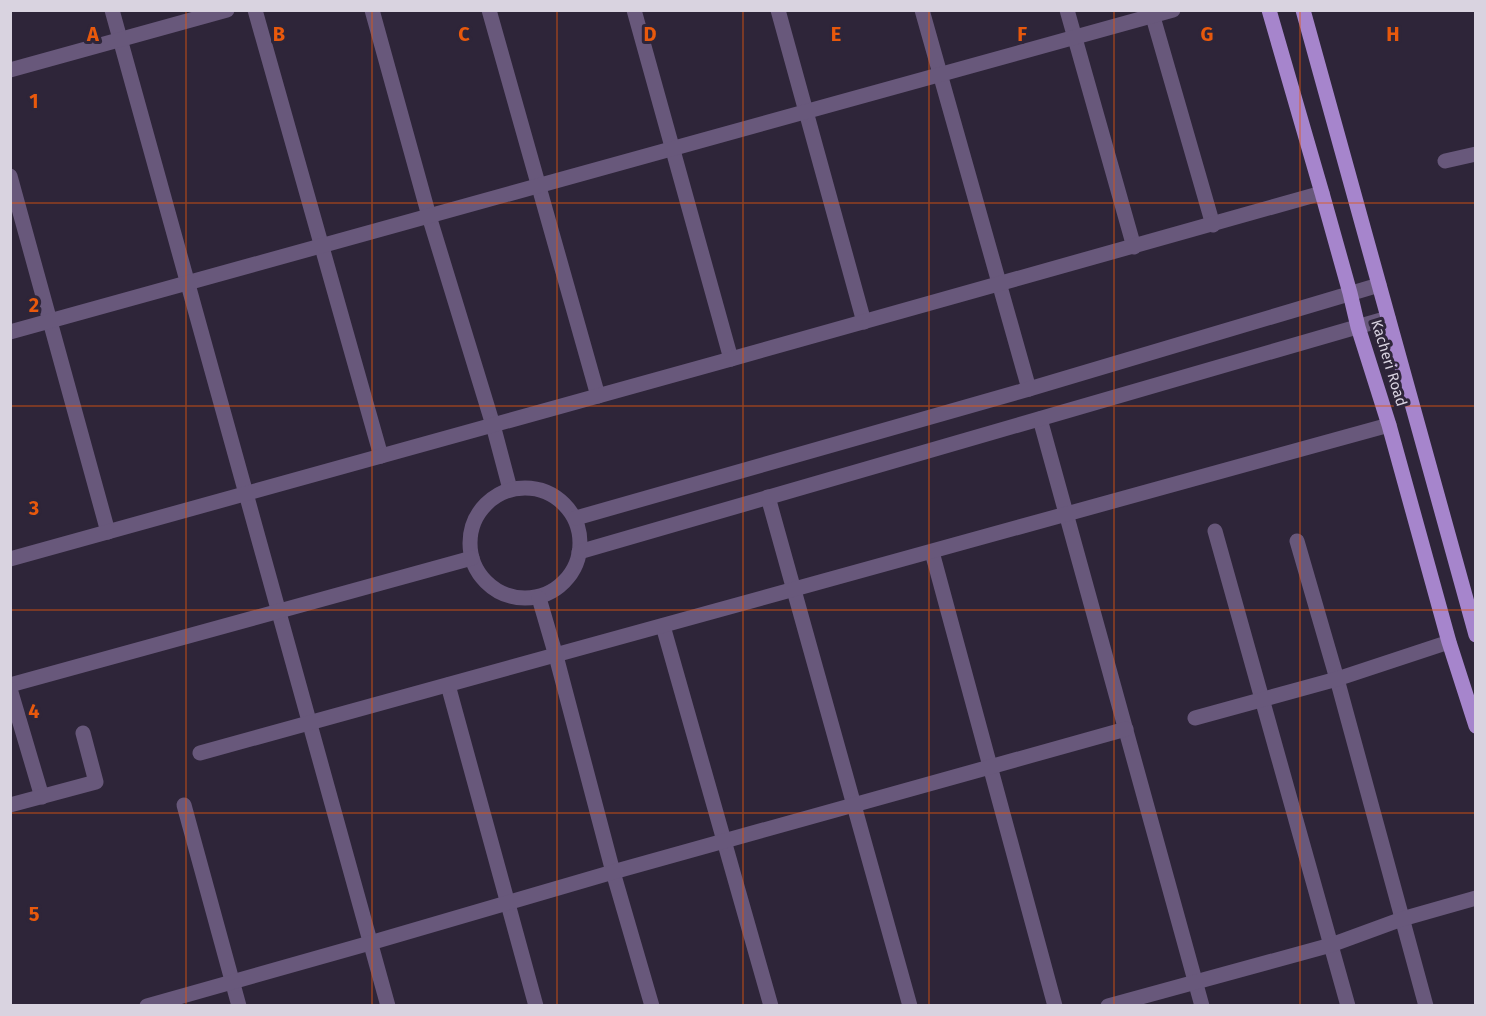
<svg xmlns="http://www.w3.org/2000/svg" width="1486" height="1016" font-family="'Fira Sans',sans-serif">
  <style>
    .lines { fill: none; stroke-linecap: round; stroke-linejoin: round }
    .minor { stroke: #68587b; stroke-width: 15 }
    .major { stroke: #a685cc; stroke-width: 15 }
    .grid { fill: none; stroke: #e8590c; stroke-width: 1.5; stroke-opacity: 0.55 }
    .labels { text-anchor: middle; dominant-baseline: central; stroke-width: 6; stroke-linejoin: round; paint-order: stroke }
    .street-label { font-size: 15px; fill: #d9d3e0; stroke: #2e2539 }
    .grid-label { font-size: 20px; text-anchor: middle; font-weight: bold; fill: #e8590c; stroke: #2e2539; stroke-width: 6; stroke-linejoin: round; paint-order: stroke }
  </style>
  <rect width="100%" height="100%" fill="#2e2539"/>
  <g class="lines">
    <g class="minor">
      <path d="M112 10 388 1006"/>
      <path d="M255 10 381 456"/>
      <path d="M372 10 429 216 493 425 510 489"/>
      <path d="M489 10 598 396"/>
      <path d="M634 10 731 359"/>
      <path d="M778 10 864 322"/>
      <path d="M922 10 1029 389"/>
      <path d="M1067 10 1134 247"/>
      <path d="M1151 10 1213 225"/>
      <path d="M10 70 227 10"/>
      <path d="M1445 161 1476 154"/>
      <path d="M10 176 108 532"/>
      <path d="M10 332 1173 10"/>
      <path d="M1040 419 1202 1006"/>
      <circle cx="525" cy="543" r="55"/>
      <path d="M768 497 910 1006"/>
      <path d="M576 518 1029 389 1379 285"/>
      <path d="M1215 531 1348 1006"/>
      <path d="M1297 541 1337 679 1426 1006"/>
      <path d="M579 552 1388 318"/>
      <path d="M932 552 1055 1006"/>
      <path d="M10 559 731 359 1322 193"/>
      <path d="M539 598 556 656 613 872 652 1006"/>
      <path d="M663 626 771 1006"/>
      <path d="M10 685 472 558"/>
      <path d="M448 685 536 1006"/>
      <path d="M10 689 42 797"/>
      <path d="M1195 718 1337 679 1449 642"/>
      <path d="M200 753 1389 425"/>
      <path d="M10 805 96 782 83 733"/>
      <path d="M184 805 239 1006"/>
      <path d="M147 1006 370 943 613 872 1126 729"/>
      <path d="M1108 1006 1331 945 1402 919 1476 898"/>
    </g>
    <g class="major">
      <path d="M1269 10 1322 193 1350 293 1358 327 1389 425 1449 642 1476 726"/>
      <path d="M1303 10 1476 635"/>
    </g>
  </g>
  <path class="grid" d="M186 10V1006M372 10V1006M557 10V1006M743 10V1006M929 10V1006M1114 10V1006M1300 10V1006M10 203H1476M10 406H1476M10 610H1476M10 813H1476"/>
  <g class="labels">
    <g class="street-label">
      <text transform="translate(1389 363) rotate(73)">Kacheri Road</text>
    </g>
  </g>
  <g class="grid-label">
    <text x="93" y="41">A</text>
    <text x="279" y="41">B</text>
    <text x="464" y="41">C</text>
    <text x="650" y="41">D</text>
    <text x="836" y="41">E</text>
    <text x="1022" y="41">F</text>
    <text x="1207" y="41">G</text>
    <text x="1393" y="41">H</text>
    <text x="34" y="108">1</text>
    <text x="34" y="312">2</text>
    <text x="34" y="515">3</text>
    <text x="34" y="718">4</text>
    <text x="34" y="921">5</text>
  </g>
  <rect width="1486" height="1016" fill="none" stroke="#d9d3e0" stroke-width="24"/>
</svg>
